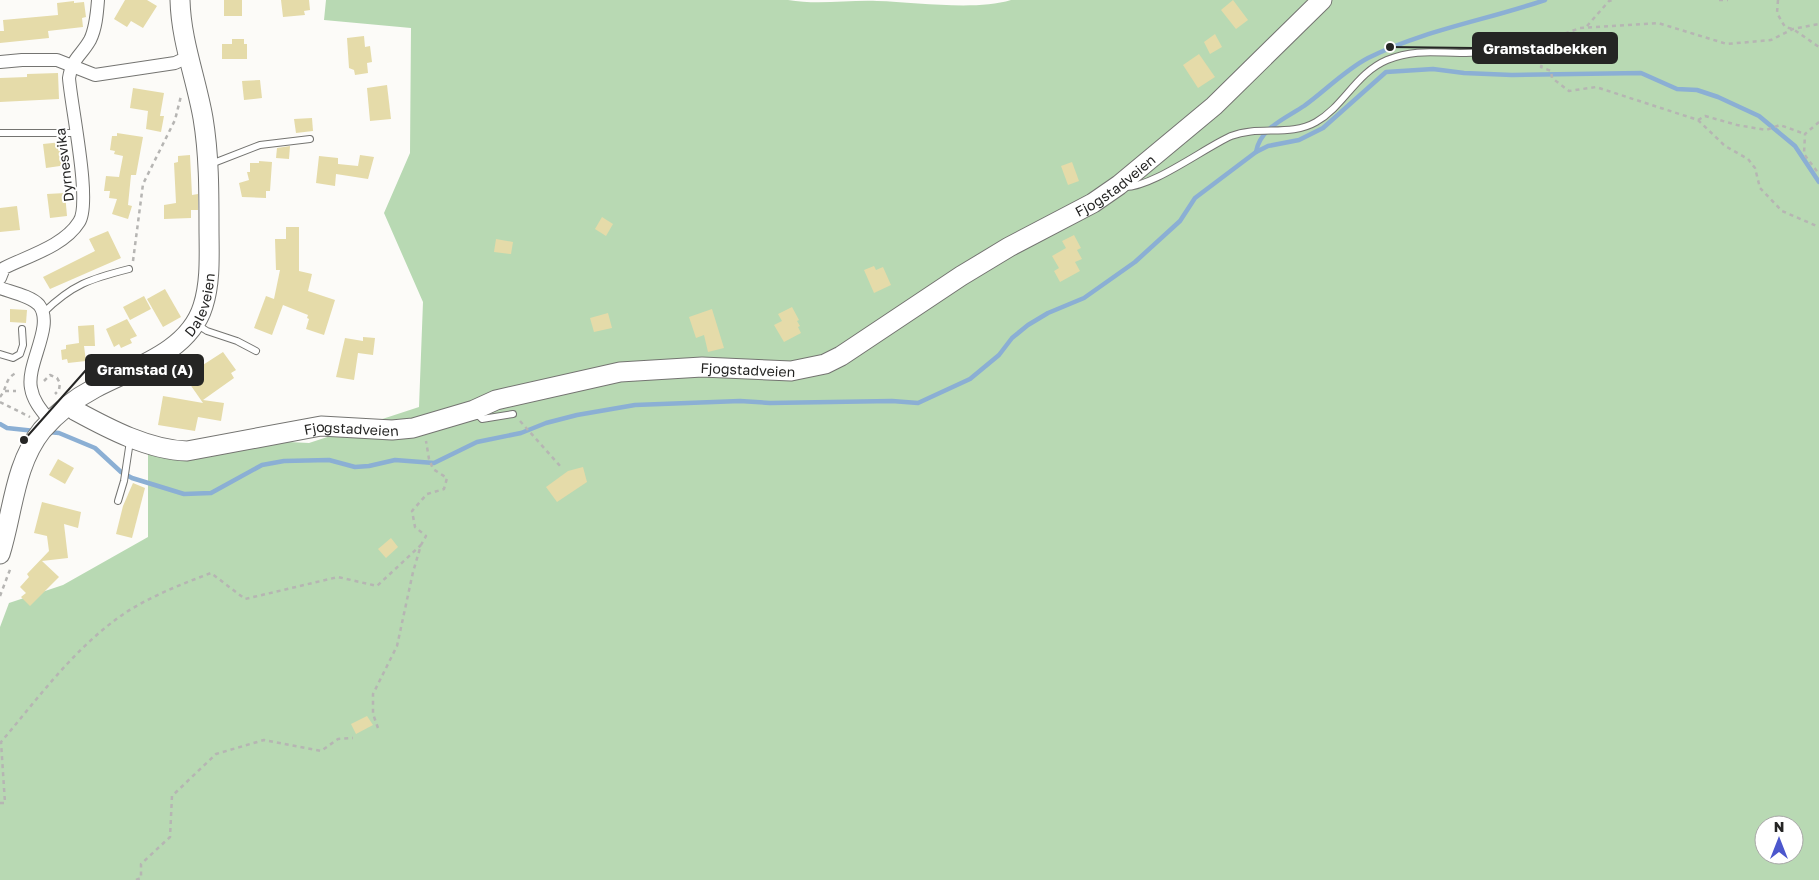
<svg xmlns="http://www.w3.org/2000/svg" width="1819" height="880" font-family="'Golos Text',sans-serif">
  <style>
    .green { fill: #b8d9b3; fill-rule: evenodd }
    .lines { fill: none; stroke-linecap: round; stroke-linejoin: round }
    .stream { stroke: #8bafd4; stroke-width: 4.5 }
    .building { fill: #e5dba9 }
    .service-casing { stroke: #747471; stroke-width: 8 }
    .minor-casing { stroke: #747471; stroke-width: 14 }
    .secondary-casing { stroke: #747471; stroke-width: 21 }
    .path { stroke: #b6b5b3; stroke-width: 2.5; stroke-dasharray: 4 4; stroke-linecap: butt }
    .service { stroke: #fff; stroke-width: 6 }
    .minor { stroke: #fff; stroke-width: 12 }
    .secondary { stroke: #fff; stroke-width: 19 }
    .labels { text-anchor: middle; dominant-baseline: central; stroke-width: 4; stroke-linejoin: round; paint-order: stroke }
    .street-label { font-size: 14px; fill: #252524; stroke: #fff }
    .leader { fill: none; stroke: #252524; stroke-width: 2 }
    .callout-dot { fill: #252524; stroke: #fff; stroke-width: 2 }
    .callout { fill: #252524; stroke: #252524; stroke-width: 2 }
    .callout-label { font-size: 15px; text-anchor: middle; font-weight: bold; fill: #fff }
  </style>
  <rect width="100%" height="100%" fill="#fcfbf8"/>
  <path class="green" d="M326 0H788C817 5 847 0 877 1 915 2 975 11 1011 0H1819V880H0V627L9 603 63 585 148 537V451L230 439 309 443 419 407 423 302 384 213 410 153 411 28 324 20ZM1764 825H1794V855H1764Z"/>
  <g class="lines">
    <g class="stream">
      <path d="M1256 152C1260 128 1286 118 1304 106 1325 91 1345 70 1368 58 1424 30 1487 20 1545 0"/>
      <path d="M0 424 7 428 35 431"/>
      <path d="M48 432 59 433 95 448 121 472 132 478 184 494 211 493 262 465 284 461 329 460 355 467 369 466 395 460 434 463 477 442 521 433 546 423 577 415 635 405 740 401 770 403 892 401 918 403 970 379 999 355 1012 338 1028 325 1048 313 1084 298 1135 262 1180 221 1195 198 1256 152 1268 146 1299 140 1323 128 1386 72 1433 69 1464 73 1512 75 1641 73 1677 89 1697 90 1718 97 1759 116 1795 146 1819 182"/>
    </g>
  </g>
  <g class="building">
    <path d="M125 0H147L157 6 143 28 131 21 127 27 114 19Z"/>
    <rect x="224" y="0" width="18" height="16"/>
    <path d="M281 0H309L310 10 304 11 305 15 283 17Z"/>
    <path d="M1233 0 1248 20 1236 29 1221 10Z"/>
    <path d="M74 1V3L84 2 86 17 82 18 83 27 48 31 49 38 0 43V31H4L3 20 58 15 57 3Z"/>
    <path d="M1215 34 1222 47 1210 54 1204 42Z"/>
    <path d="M364 36 365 47 370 46 372 62 367 63 368 73 355 75 354 70 349 68 347 38Z"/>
    <path d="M232 39H244V44H247V59H222V44H232Z"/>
    <path d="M1199 54 1215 77 1198 88 1183 65Z"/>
    <path d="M58 73 59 99 0 102V78L27 77V74Z"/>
    <path d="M260 80 262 98 244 100 242 81Z"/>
    <path d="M387 85 391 119 370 121 367 88Z"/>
    <path d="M133 88 164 93 160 116H164L161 132 146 129 148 111 130 108Z"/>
    <path d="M312 118 313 131 296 133 294 119Z"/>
    <path d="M117 133 143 137 136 175H131L128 205 132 206 128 219 112 214 117 199 109 198 110 191H104L106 176 119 177 123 156 114 154 115 151 110 150 112 136H117Z"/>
    <path d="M62 142 67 165 46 168 43 144Z"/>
    <path d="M290 146 289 159 276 158 277 148Z"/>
    <path d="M190 155 192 195 198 194V210H191V218L164 219V205L176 203 174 163 178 162V156Z"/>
    <path d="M360 155 374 157 368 179 336 174 335 186 316 183 319 156 338 158V164L358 166Z"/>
    <path d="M259 161 272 162 270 191H266V198L242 197 239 183 249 180 247 172H250V163H259Z"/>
    <path d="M1072 162 1079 181 1068 185 1061 166Z"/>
    <path d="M65 193 67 216 50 218 47 194Z"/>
    <path d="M17 206 20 230 0 232V208Z"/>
    <path d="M602 217 613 224 606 236 595 229Z"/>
    <path d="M286 227H299V271L312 274 308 291 335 300 324 335 306 329 309 319 307 318 308 315 283 305 272 335 254 328 266 296 274 299 280 270H276L275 239H286Z"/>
    <path d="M108 231 121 258 50 289 43 277 95 251 89 239Z"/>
    <path d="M1074 235 1081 248 1077 250 1082 259 1075 262 1080 271 1060 282 1054 271 1059 268 1052 256 1066 248 1062 241Z"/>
    <path d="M496 239 513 242 511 254 494 252Z"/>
    <path d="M874 266 876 270 883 267 891 285 874 293 864 270Z"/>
    <path d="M165 289 181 317 163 327 147 299Z"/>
    <path d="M144 296 151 309 130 320 123 307Z"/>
    <path d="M792 307 799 320 797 321 800 326 798 327 801 333 784 342 774 325 782 321 778 314Z"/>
    <path d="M10 309 27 310 26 323 10 322Z"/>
    <path d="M712 309 724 348 708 352 704 335 696 338 689 317Z"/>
    <path d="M608 313 612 328 594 332 590 318Z"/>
    <path d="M127 319 137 336 130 339 132 343 121 348 119 344 114 347 106 329Z"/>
    <path d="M94 325 95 346H84L86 361 68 363 67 359 62 360 61 350 66 349V345L79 343 78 326Z"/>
    <path d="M363 337 375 338 373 355 358 353 354 380 336 377 345 338 363 341Z"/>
    <path d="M223 352 236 370 231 373 234 378 203 400 224 403 221 421 198 417 195 431 158 425 163 396 203 403 187 380 195 375 192 372Z"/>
    <path d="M58 459 74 468 65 484 49 475Z"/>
    <path d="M583 467 587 482 557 502 546 487 568 471Z"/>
    <path d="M133 483 145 488 132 538 116 534 123 506Z"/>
    <path d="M42 502 81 512 78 528 64 524 68 558 42 561 59 577 30 606 21 597 26 593 20 587 29 577 27 574 49 551 47 536 34 533Z"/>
    <path d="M391 538 398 547 386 558 378 549Z"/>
    <path d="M367 716 373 725 356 734 351 724Z"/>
  </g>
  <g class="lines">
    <defs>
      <g id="service">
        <path d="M0 133H76"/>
        <path d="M211 164 260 145 310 139"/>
        <path d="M1123 187C1150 189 1204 148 1231 136 1259 125 1290 137 1316 122 1344 106 1356 73 1387 60 1422 46 1446 56 1480 52 1502 49 1520 38 1542 37"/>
        <path d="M43 313C73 284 90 279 129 269"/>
        <path d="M196 324 207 331 237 341 256 351"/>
        <path d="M0 354 13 358 20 354 23 345 22 329"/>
        <path d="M476 413 482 419 513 414"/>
        <path d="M118 501 124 481 130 441"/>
      </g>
      <g id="minor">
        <path d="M0 62 22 60H57L95 75 175 63 188 57"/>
        <path d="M0 278 4 268C28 256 64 246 79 222 92 203 71 106 69 78 72 58 81 56 90 40 96 28 97 13 98 0"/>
        <path d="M0 288C11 292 31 296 39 305 55 325 26 364 31 388 33 401 42 411 50 421"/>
      </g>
      <g id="secondary">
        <path id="s1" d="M70 405 76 411C109 429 149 450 187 451L321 426 392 430 413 428 474 410 496 400 620 372 702 367 791 371 825 364 841 356 961 276 1009 247 1093 203 1119 185 1214 106 1322 0"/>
        <path id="s2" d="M0 554C13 513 14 465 42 430 56 414 76 398 95 388 133 368 189 352 203 306 211 281 209 253 209 227 209 191 209 154 203 118 196 78 181 41 180 0"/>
      </g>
    </defs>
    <use href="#service" class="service-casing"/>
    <use href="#minor" class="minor-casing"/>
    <use href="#secondary" class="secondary-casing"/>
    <g class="path">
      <path d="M1719 0H1728"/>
      <path d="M1778 0 1777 13 1785 27 1793 29 1819 47"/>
      <path d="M1587 26 1609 1 1613 0"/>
      <path d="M1550 39 1580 28 1658 23 1727 44 1771 40 1793 29 1819 24"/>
      <path d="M1549 42 1541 67 1551 71 1552 78 1569 91 1596 87 1698 120 1725 146 1748 159 1755 168 1760 188 1782 211 1819 227"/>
      <path d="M1698 120 1705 116 1737 125 1766 130 1780 125 1805 134"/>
      <path d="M1819 122 1805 134 1804 154 1819 174"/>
      <path d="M133 261 143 184 175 120 181 96"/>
      <path d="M44 381 50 375 57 378 60 383 59 390 55 394"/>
      <path d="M5 391H16"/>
      <path d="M0 397C8 387 4 378 18 372"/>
      <path d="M0 402 30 417"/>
      <path d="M520 421 561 467"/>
      <path d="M0 596 11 567"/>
      <path d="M378 728 373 714V694L397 646 413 572 421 545 426 536 415 527 412 511 427 494 444 489 447 478 433 469 429 459 426 441"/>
      <path d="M0 803H5L1 742C39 697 76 646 125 613 151 596 182 584 211 573L245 599 338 577 377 586 421 545"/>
      <path d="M136 880 141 878V864L170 837 172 796 216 754 264 740 321 751 338 739 353 738"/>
    </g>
    <use href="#service" class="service"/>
    <use href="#minor" class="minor"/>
    <use href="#secondary" class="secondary"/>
  </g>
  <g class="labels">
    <g class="street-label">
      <text transform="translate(64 165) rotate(-97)">Dyrnesvika</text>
      <text stroke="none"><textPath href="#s1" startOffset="1118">Fjogstadveien</textPath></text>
      <text stroke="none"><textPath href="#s2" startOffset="340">Daleveien</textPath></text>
      <text stroke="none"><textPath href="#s1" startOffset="699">Fjogstadveien</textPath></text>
      <text stroke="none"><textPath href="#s1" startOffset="294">Fjogstadveien</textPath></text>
    </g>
  </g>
  <path class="leader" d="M1390 47L1473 48M24 440L86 370"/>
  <g class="callout-dot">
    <circle cx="1390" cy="47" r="5"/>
    <circle cx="24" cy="440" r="5"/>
  </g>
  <g class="callout">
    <rect x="1473" y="33" width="144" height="30" rx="5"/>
    <rect x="86" y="355" width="117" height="30" rx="5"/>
  </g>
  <g class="callout-label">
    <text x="1545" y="54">Gramstadbekken</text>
    <text x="145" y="375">Gramstad (A)</text>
  </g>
  <g transform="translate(1779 840)"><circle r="24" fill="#ffffff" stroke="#a8a8a7"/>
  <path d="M0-4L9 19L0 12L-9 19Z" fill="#4c57cd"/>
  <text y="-8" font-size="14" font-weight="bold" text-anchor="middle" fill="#252524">N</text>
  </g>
</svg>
